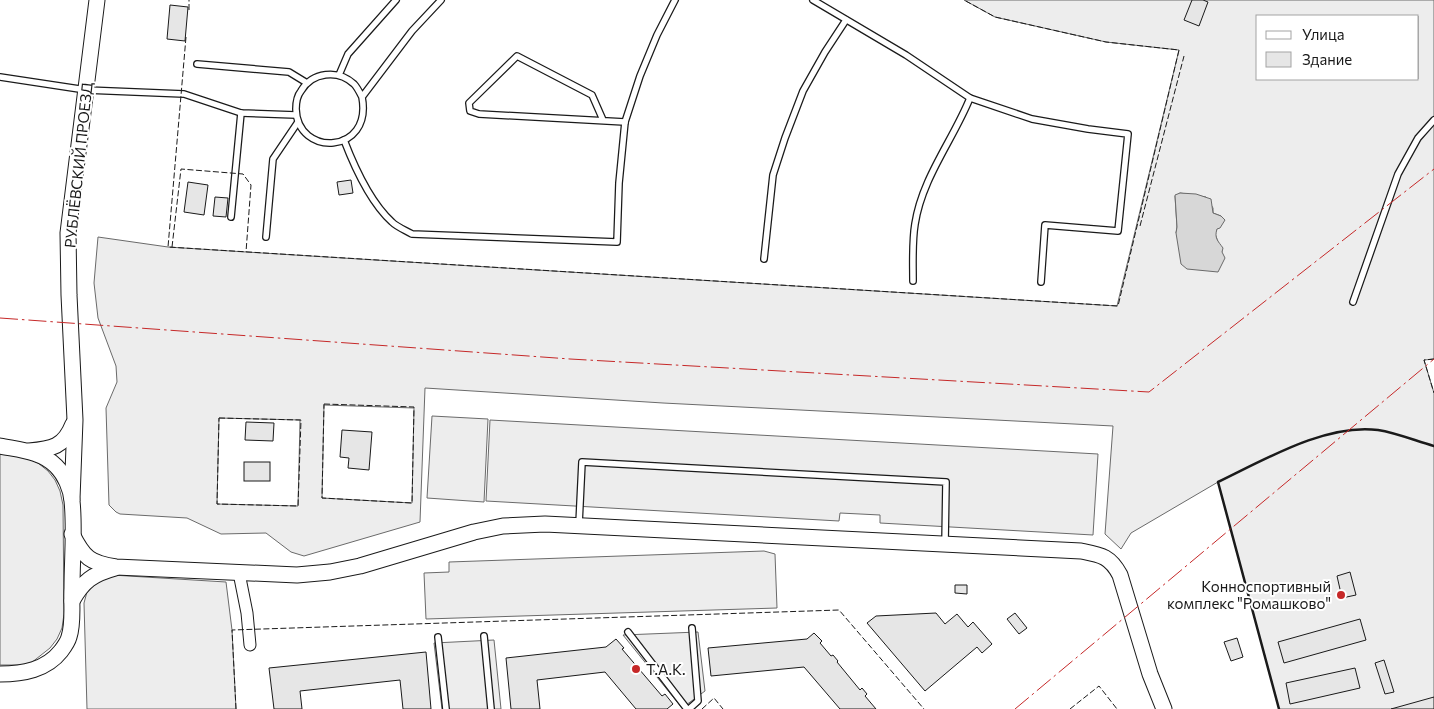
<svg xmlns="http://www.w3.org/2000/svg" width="1434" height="709" font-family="Commissioner,sans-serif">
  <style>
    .built { fill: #ededed; stroke: #6a6a6a; fill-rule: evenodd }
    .water { fill: #d7d7d7; stroke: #6a6a6a }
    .building { fill: #e6e6e6; stroke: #1a1a1a }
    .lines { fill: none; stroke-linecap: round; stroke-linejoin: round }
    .lane-casing { stroke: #1a1a1a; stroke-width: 8 }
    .street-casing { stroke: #1a1a1a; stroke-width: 13 }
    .secondary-casing { stroke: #1a1a1a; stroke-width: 17 }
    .lane { stroke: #fff; stroke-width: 5.5 }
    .street { stroke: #fff; stroke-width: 11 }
    .secondary { stroke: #fff; stroke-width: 15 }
    .fence { stroke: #1a1a1a; stroke-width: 1; stroke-dasharray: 6 2.5; stroke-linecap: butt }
    .wall { stroke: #1a1a1a; stroke-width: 2.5 }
    .power { stroke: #c62828; stroke-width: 1; stroke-dasharray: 18 4 2.5 4; stroke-linecap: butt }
    .poi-dot { fill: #c62828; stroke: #fff; stroke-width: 2 }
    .labels { text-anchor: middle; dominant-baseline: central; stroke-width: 4; stroke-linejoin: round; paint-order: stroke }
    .street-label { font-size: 15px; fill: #1a1a1a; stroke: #fff }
    .poi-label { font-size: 15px; fill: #1a1a1a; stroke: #fff; text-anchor: end }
  </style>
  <rect width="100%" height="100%" fill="#fff"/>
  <g class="built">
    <path d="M964 0H1434V359L1424 360 1434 393V709H1279L1218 482 1131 533 1121 549 1105 534 1113 426 663 403 425 388 420 522 304 556 291 552 266 533 221 534 187 518 120 514 116 512 109 505 106 408 117 382 116 366 98 318 94 283 98 237 168 247 246 252 1117 306 1179 50 1106 42 995 17ZM1258 16H1418V79H1258ZM1180 193 1206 197 1213 208V213L1221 216 1215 234 1222 252 1176 233 1177 227 1175 196ZM324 405 414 408 412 503 322 498ZM219 418 300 420 298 506 217 504Z"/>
    <path d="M432 416 488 419 484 502 427 498Z"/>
    <path d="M490 420 1098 454 1093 535 880 523V515L840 513 839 521 486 501Z"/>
    <path d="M0 454H17L38 463 48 471 55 480 60 491 63 505 64 614 62 628 57 639 50 648 31 663 21 665H0Z"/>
    <path d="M764 551 775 554 777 608 426 619 424 573 449 572V562Z"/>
    <path d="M112 575 226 582 232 630 236 709H87L84 603 87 592 95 584Z"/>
    <path d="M698 632 705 691 682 708 623 635Z"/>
    <path d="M494 640 501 709H442L434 643Z"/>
  </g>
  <path class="water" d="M1180 193 1196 194 1211 199 1213 213 1221 216 1225 220 1220 228 1217 229C1214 238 1218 241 1223 248L1222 252 1225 258 1218 272 1187 269 1181 264 1176 233 1177 227 1175 195Z"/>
  <g class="building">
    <path d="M1192 0H1203L1208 2 1199 26 1184 20Z"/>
    <path d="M170 5 188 7 185 41 167 39Z"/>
    <path d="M351 180 353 193 339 195 337 182Z"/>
    <path d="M188 182 208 185 204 215 184 212Z"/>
    <path d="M215 197 228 198 226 217 213 216Z"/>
    <path d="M246 422 274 423 273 441 245 440Z"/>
    <path d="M342 430 372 432 369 470 348 468 349 458 340 457Z"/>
    <rect x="244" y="462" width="26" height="19"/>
    <path d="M1350 572 1356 595 1342 598 1337 576Z"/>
    <path d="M955 585H967V594L955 593Z"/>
    <path d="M936 613 945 624 957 614 968 627 973 622 992 644 982 653 977 647 925 691 867 623 876 616Z"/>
    <path d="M1015 613 1027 628 1019 634 1007 619Z"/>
    <path d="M1360 619 1366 640 1284 663 1278 642Z"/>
    <path d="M814 633 822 641 820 643 831 656 833 655 838 661 837 662 860 690 862 688 867 694 865 696 876 709H840L804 667 711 676 708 648 807 639Z"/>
    <path d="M1237 638 1243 657 1231 661 1224 642Z"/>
    <path d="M616 639 624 648 622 649 662 696 665 694 673 704 667 709H636L605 672 537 680 540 709H511L506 658 606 647Z"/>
    <path d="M426 652 431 709H403L400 680 300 691 302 709H274L269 668Z"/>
    <path d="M1384 660 1394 692 1385 694 1375 663Z"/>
    <path d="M1355 668 1360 688 1290 704 1286 683Z"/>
    <path d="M1434 697V709H1391Z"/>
  </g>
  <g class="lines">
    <defs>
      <g id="lane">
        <path d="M813 0 906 55 970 98 1032 119 1088 129 1128 134 1118 231 1045 225 1041 282"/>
        <path d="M197 64 289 72 307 83"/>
        <path d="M339 75 348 54 396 0"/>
        <path d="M0 77 86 90 184 94 241 113 296 115"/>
        <path d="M362 97C360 93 357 87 354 84 338 69 312 72 301 91 297 96 296 103 296 109 297 157 373 155 362 97L412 31 441 0"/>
        <path d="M603 120 592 95 517 56 469 103 470 111 479 114 625 122"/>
        <path d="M344 140C354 166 371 203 392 222 397 227 405 230 412 234L617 242 619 183 625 122 640 76 657 35 675 0"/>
        <path d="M231 217 241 113"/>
        <path d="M266 237 273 159 298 122"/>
        <path d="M764 259 773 175 785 138 803 91 825 52 846 20"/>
        <path d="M913 281C913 262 912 242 915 224 922 178 953 140 970 98"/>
        <path d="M1353 302 1398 174 1418 138 1434 120"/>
        <path d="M579 524 582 462 946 482 945 544"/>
        <path d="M628 632 687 709"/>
        <path d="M484 636 491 709"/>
        <path d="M438 637 446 709"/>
        <path d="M689 709 698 701 692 628"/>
      </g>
      <path id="street" d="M239 573 247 613 250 645"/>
      <g id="secondary">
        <path d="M0 446C20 450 41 451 56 466 65 475 71 489 72 501 75 529 72 559 72 588 71 604 74 622 69 637 68 641 64 647 61 651 46 670 23 674 0 674"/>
        <path d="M29 451C52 449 64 447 73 424"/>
        <path d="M72 499 75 420 69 295 68 233 97 0"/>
        <path d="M72 534C84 558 90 563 116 567L297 575 330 572 360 566 474 532 503 526 545 524 1081 551C1101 555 1110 556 1120 575L1150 674 1164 709"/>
        <path d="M72 601C83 581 93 574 115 568"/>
      </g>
    </defs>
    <use href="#lane" class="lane-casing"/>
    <use href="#street" class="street-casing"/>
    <use href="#secondary" class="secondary-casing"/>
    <use href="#lane" class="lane"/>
    <use href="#street" class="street"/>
    <use href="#secondary" class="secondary"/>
    <g class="fence">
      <path d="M189 10V0"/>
      <path d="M186 37 168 247 1118 306 1179 50 1106 42 995 17 964 0"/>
      <path d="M1140 226 1184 56"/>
      <path d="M172 247 181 169 243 174 251 185 246 252"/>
      <path d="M1434 359 1424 360 1434 393"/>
      <path d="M324 404 414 407 412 503 322 498Z"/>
      <path d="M219 418 301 420 298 506 217 504Z"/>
      <path d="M1218 482 1279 709"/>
      <path d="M236 709 232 630 839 610 924 709"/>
      <path d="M702 709 714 698 723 709"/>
      <path d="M1070 709 1099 686 1117 709"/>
    </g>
    <path class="wall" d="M1279 709 1218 482C1264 460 1326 423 1378 430 1397 433 1416 441 1434 446"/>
    <g class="power">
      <path d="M0 318 570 359 1149 392 1434 169"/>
      <path d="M1015 709 1434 359"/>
    </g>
  </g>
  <g class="poi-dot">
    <circle cx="1341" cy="595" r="5"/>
    <circle cx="636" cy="669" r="5"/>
  </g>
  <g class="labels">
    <g class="street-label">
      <text transform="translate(78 165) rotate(-84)">РУБЛЁВСКИЙ ПРОЕЗД</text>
    </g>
    <g class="poi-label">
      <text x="1331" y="586">Конноспортивный<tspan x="1331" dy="17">комплекс "Ромашково"</tspan></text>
      <text x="646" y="669" text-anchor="start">Т.А.К.</text>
    </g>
  </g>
  <rect x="1256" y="15" width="162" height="65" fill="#ffffff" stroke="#a3a3a3"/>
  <rect x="1266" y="31" width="25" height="8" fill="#ffffff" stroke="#a3a3a3"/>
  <text x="1302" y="40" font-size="15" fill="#1a1a1a">Улица</text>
  <rect x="1266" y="52" width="25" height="15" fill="#e6e6e6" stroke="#a3a3a3"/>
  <text x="1302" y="65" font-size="15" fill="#1a1a1a">Здание</text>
</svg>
